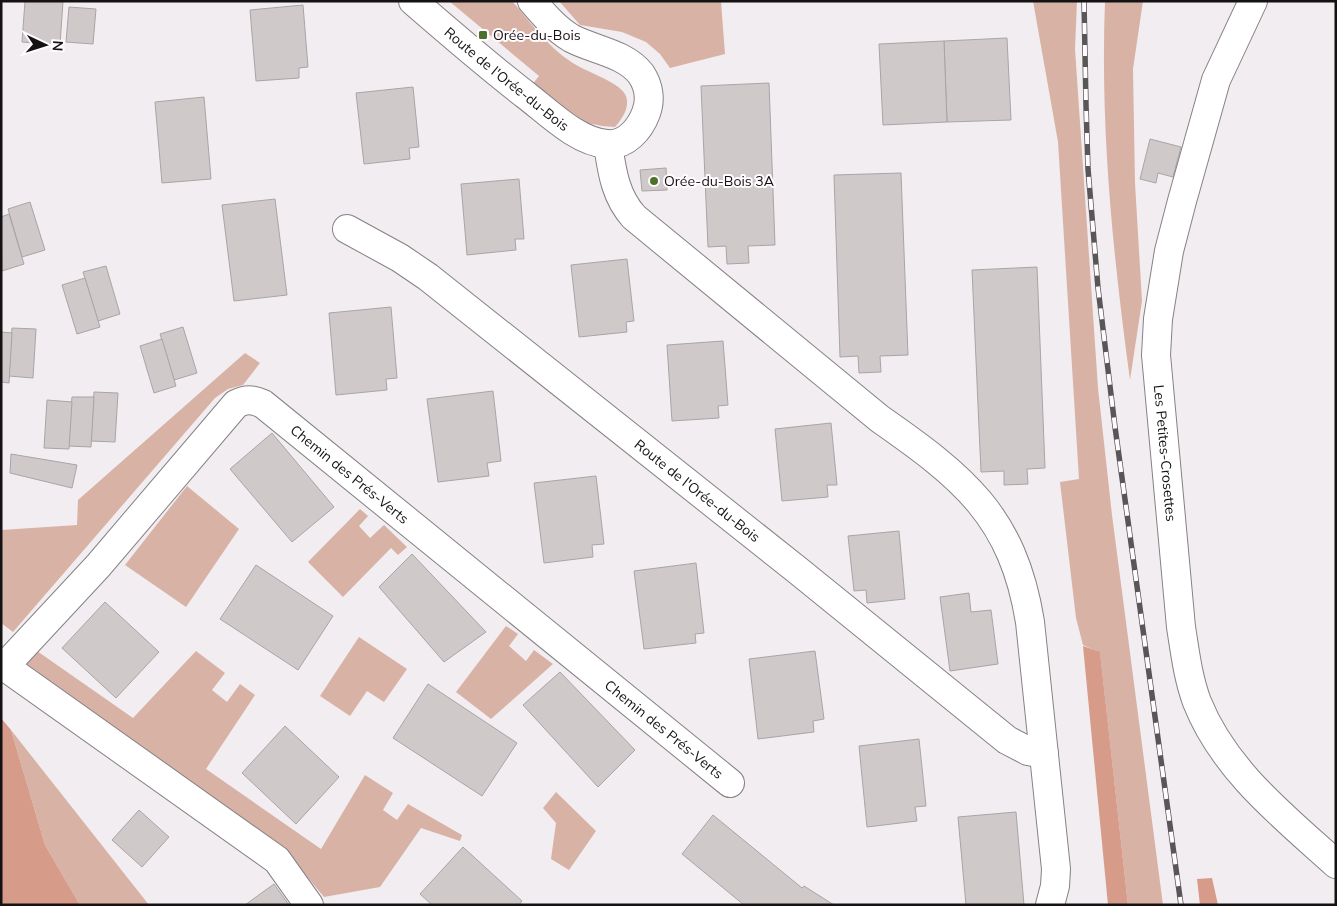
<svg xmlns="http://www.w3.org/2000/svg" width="1337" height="906" font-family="Mulish,sans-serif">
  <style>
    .green { fill: #d9b2a6 }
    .forest { fill: #d69b89 }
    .building { fill: #cfc9ca; stroke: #a9a4a5 }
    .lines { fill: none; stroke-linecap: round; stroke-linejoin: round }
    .minor-casing { stroke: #858184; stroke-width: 30 }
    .minor { stroke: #fff; stroke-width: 28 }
    .rail-casing { stroke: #595658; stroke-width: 5.5 }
    .rail { stroke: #fffbfe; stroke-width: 4; stroke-dasharray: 11; stroke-linecap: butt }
    .poi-dot { fill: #4b712b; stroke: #fffbfe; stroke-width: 2 }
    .labels { text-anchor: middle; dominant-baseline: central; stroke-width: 4; stroke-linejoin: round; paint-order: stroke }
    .poi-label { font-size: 14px; fill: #141213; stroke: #fffbfe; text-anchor: start }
    .street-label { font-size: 14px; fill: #141213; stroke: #fffbfe }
  </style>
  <rect width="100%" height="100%" fill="#f2edf1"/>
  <g class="green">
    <path d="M449 1H512C532 24 551 51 578 66 590 73 621 83 626 96 630 108 622 119 615 127L602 126 588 123 531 86 539 76Z"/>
    <path d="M559 1H721L725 54 670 68 660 54 646 42 622 32 580 25Z"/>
    <path d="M1033 1H1077L1075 49 1098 388 1112 515 1163 905H1128L1100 653 1083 645 1076 618 1060 482 1079 479 1058 142Z"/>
    <path d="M1105 1H1143L1133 69 1135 183 1142 301 1130 380C1113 255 1100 128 1105 1Z"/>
    <path d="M245 353 260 363 243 385 228 389 215 398 13 632 1 623V530L77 525 78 500Z"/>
    <path d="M187 486 239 529 186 607 125 565Z"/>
    <path d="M360 509 368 516 359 526 370 538 384 525 407 547 398 555 391 548 343 597 308 562Z"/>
    <path d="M506 626 518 634 509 646 526 661 534 650 553 664 491 719 456 692Z"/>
    <path d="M359 637 407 669 384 702 367 691 350 716 320 696Z"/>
    <path d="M37 651 133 718 196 651 225 673 212 690 227 702 240 684 255 695 206 769 321 849 365 775 393 793 383 810 397 820 408 804 462 835 460 841 421 828 380 887 324 897 299 867 22 669Z"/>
    <path d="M11 730 149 905H80L45 845Z"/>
    <path d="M556 792 596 831 569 870 551 859 556 823 543 808Z"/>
  </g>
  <g class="forest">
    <path d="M1083 646 1100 652 1128 905H1108Z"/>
    <path d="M1 718 11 730 45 845 80 905H1Z"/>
    <path d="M1212 878 1218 905H1200L1197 879Z"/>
  </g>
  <g class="building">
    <path d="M25 1H63L60 45 22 42Z"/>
    <path d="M303 5 308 67 299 68V78L256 81 250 10Z"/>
    <path d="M69 7 96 9 93 44 66 42Z"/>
    <path d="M1007 38 1011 120 947 122 944 41Z"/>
    <path d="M944 41 947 122 883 125 879 44Z"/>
    <path d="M769 83 775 245 748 246 749 263 727 264 726 246 708 247 701 86Z"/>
    <path d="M413 87 419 147 409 148 410 159 364 164 356 93Z"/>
    <path d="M204 97 211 179 162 183 155 102Z"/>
    <path d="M1150 139 1181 147 1173 177 1158 173 1156 183 1140 179Z"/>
    <path d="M666 168 667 190 642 191 640 170Z"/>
    <path d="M901 173 908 355 880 356 881 372 859 373 858 356 840 357 834 175Z"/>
    <path d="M519 179 524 239H515L516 250 467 255 461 184Z"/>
    <path d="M275 199 287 295 234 301 222 205Z"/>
    <path d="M30 202 45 250 22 257 8 209Z"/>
    <path d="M9 214 24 264 2 271 1 217Z"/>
    <path d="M627 259 634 321 626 322 627 332 579 337 571 265Z"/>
    <path d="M106 266 120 314 98 321 83 272Z"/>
    <path d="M1037 267 1045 468 1027 469 1028 484 1004 485V471L981 472 972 270Z"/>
    <path d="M85 278 100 327 77 334 62 285Z"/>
    <path d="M391 307 397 378 386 379 387 390 336 395 329 313Z"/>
    <path d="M183 327 197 373 174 380 160 334Z"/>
    <path d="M12 328 36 329 33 378 9 376Z"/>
    <path d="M1 332 12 333 9 383 1 382Z"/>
    <path d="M162 339 176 386 154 393 140 346Z"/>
    <path d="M723 341 728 405 718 406 719 418 672 421 667 345Z"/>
    <path d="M493 391 501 461 487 463 489 476 438 482 427 399Z"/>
    <path d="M94 392 118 393 115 442 91 441Z"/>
    <path d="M72 397H94L91 447 68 446Z"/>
    <path d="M47 400 72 402 69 449 44 448Z"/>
    <path d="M831 423 837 485H827L828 497 782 501 775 429Z"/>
    <path d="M272 433 334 507 292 542 230 469Z"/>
    <path d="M11 454 77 465 72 488 10 473Z"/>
    <path d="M596 476 604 544 592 545 593 557 544 563 534 483Z"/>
    <path d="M899 531 905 599 867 603 866 590 854 591 848 536Z"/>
    <path d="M412 554 486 632 444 662 379 587Z"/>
    <path d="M696 563 704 633 695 634 696 643 644 649 634 571Z"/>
    <path d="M256 565 333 616 298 670 220 619Z"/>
    <path d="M969 593 971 612 991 610 998 664 950 671 940 597Z"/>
    <path d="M105 602 159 652 116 698 62 648Z"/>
    <path d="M815 651 824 719 813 721 814 732 758 739 749 659Z"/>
    <path d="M560 672 635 750 598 787 523 705Z"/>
    <path d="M428 684 517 743 482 796 393 738Z"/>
    <path d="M285 726 339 777 296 824 242 773Z"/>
    <path d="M919 739 926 806 915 807 917 821 867 827 859 746Z"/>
    <path d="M139 810 169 837 142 867 112 840Z"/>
    <path d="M1016 812 1024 905H966L958 817Z"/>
    <path d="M713 815 802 888 804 886 834 905H744L682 854Z"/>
    <path d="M463 847 522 901 519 905H432L420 894Z"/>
    <path d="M274 884 289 905H245Z"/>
  </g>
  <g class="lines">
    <defs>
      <g id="minor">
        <path id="s1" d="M413 1C451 34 488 66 527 96 549 113 578 142 607 144 626 146 640 129 646 113 651 100 649 86 641 74 625 53 593 50 571 38 556 29 544 15 532 1"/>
        <path id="s2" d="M1253 1 1216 80 1182 201 1169 251 1158 319 1156 355 1181 627C1185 652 1188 678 1197 702 1224 770 1283 816 1336 864"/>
        <path d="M608 145C612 171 615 196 634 217L880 419C963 477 1013 516 1030 622L1056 869 1055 886 1050 905"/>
        <path id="s3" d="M347 229 400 258 428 277 796 569 1007 740 1028 751 1044 754"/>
        <path d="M1 664 277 860 309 905"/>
        <path id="s4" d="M5 666 98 566 236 404C246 399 252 399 263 404L730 783"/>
      </g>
    </defs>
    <use href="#minor" class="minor-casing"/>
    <use href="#minor" class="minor"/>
    <defs>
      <path id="rail" d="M1084 1 1086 105 1088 169 1098 288 1115 427 1181 905"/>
    </defs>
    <use href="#rail" class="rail-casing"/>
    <use href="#rail" class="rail"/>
  </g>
  <g class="poi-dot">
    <rect x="478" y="30" width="10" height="10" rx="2.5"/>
    <circle cx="654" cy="181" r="5"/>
  </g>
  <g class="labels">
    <g class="poi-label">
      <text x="493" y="35">Orée-du-Bois</text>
      <text x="664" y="181">Orée-du-Bois 3A</text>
    </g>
    <g class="street-label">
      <text stroke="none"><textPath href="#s1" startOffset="122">Route de l'Orée-du-Bois</textPath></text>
      <text stroke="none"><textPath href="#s2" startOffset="468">Les Petites-Crosettes</textPath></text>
      <text stroke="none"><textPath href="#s4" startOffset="489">Chemin des Prés-Verts</textPath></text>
      <text stroke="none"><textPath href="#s3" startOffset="438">Route de l'Orée-du-Bois</textPath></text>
      <text stroke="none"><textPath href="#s4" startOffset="894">Chemin des Prés-Verts</textPath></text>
    </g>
  </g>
  <rect width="1337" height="906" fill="none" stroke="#141213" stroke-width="5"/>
  <g transform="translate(45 45) rotate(94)" stroke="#fffbfe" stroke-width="4" paint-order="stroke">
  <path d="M0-4L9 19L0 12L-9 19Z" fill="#141213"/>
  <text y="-8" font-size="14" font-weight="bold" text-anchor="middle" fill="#141213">N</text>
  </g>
</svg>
